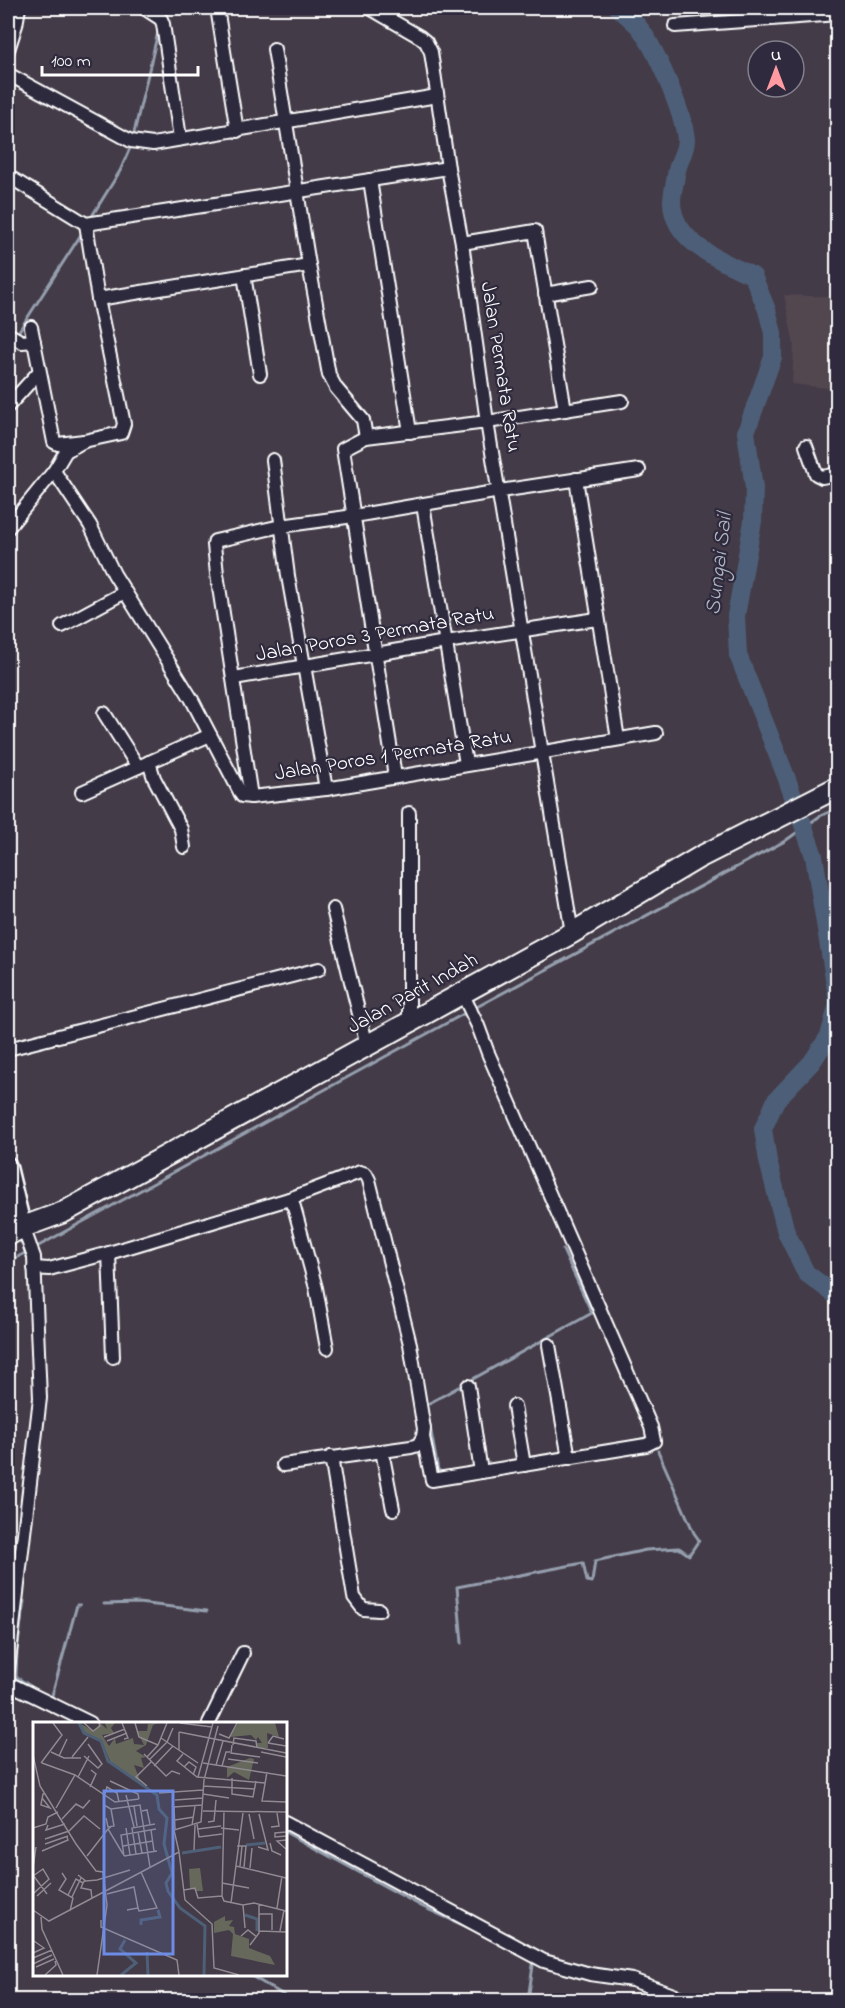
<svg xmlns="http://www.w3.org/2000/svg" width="845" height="2008" font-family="'Indie Flower',sans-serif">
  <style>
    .built { fill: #524750 }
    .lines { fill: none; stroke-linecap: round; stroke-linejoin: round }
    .stream { stroke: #959fae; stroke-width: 3 }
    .river { stroke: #4e5f78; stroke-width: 18 }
    .minor-casing { stroke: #fff; stroke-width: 16 }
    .tertiary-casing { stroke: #fff; stroke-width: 20 }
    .primary-casing { stroke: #fff; stroke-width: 24 }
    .minor { stroke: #2f2a3d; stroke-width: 12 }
    .tertiary { stroke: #2f2a3d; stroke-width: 15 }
    .primary { stroke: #2f2a3d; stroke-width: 20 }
    .labels { text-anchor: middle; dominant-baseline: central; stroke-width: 4.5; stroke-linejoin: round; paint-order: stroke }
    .street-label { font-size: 21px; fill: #fff; stroke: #2f2a3d }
    .water-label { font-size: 22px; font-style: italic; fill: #afb7c2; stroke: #2f2a3d }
    .inset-river { fill: none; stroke: #4e5f78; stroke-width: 3 }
    .inset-road { fill: none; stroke: #8f8991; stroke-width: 1.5 }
    .view { fill: #6c8ce6; fill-opacity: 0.15; stroke: #6c8ce6; stroke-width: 3 }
    .inset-edge { fill: none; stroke: #fff; stroke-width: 3 }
  </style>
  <rect width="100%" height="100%" fill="#443b48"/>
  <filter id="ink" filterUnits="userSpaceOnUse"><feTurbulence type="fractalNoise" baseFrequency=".0167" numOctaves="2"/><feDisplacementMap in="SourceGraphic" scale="12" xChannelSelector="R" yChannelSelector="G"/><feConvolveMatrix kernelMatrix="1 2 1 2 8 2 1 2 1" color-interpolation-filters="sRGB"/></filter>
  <g filter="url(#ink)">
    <path class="built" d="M784 295 837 297V389L792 384 794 345Z"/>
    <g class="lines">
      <g class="stream">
        <path d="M164 9 165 8"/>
        <path d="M134 133 158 32"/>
        <path d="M92 216 120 171 130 148"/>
        <path d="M19 331 82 233"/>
        <path d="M473 1009 785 841 820 816 838 808"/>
        <path d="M496 1085 526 1156"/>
        <path d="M33 1249 467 1012"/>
        <path d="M8 1262 27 1252"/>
        <path d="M426 1408V1405L592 1313 563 1250"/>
        <path d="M429 1421 438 1470 443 1473"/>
        <path d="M624 1443 650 1437"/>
        <path d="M24 1601 17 1651 16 1677 41 1693"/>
        <path d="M104 1604 138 1603 207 1611"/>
        <path d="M462 1643 457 1587 583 1563 587 1581 592 1582 595 1561 646 1550 679 1548 689 1555 699 1540 694 1533 658 1451"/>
        <path d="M50 1698 51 1699 77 1605H80"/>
        <path d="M8 1700 14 1693 43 1707"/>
        <path d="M285 1832 423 1907 480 1933"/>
        <path d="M248 1974 292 2000"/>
        <path d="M528 2000 533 1965"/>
      </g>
      <g class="river">
        <path d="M618 8C625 14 632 20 638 26 655 46 684 114 686 140 686 151 677 164 676 175 675 184 672 193 672 202 673 243 722 261 753 276L767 310 773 333V357L746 432 754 488 753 521 736 616 738 655 787 779 814 856 838 1002"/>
        <path d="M838 1004 829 1036 812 1062 776 1100 763 1129 768 1161 786 1232 806 1273 838 1297"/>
      </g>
      <defs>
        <g id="minor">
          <path d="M144 8 161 19 163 24 180 138"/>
          <path d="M217 8 237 131"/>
          <path d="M370 8 420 37 426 42 431 52 448 168"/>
          <path d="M675 26 838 14"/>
          <path d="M274 49 309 265 329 375 336 388 363 420 366 437"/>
          <path d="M8 50 16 25 19 8"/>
          <path d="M8 74 131 141 153 144 437 96"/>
          <path d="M8 176 86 224"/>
          <path d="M370 180 410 432"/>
          <path d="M86 224 448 168 462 243 487 422 572 933"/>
          <path d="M462 243 535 231 565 410"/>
          <path d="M244 275 260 374"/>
          <path d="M545 294 592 286"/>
          <path d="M98 299 309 265"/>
          <path d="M31 327 54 442 58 444 84 441 121 433 124 424 98 299 86 224"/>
          <path d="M8 334 22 342 34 341"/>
          <path d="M8 406 39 372"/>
          <path d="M84 441 66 451 54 471 90 525 114 574 191 698 242 796 251 797 326 789 656 733"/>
          <path d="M806 446 816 474 822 477 838 474"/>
          <path d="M273 460 288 576 326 789"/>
          <path d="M576 479 618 739"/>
          <path d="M423 505 466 764"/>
          <path d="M8 528 54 471"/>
          <path d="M62 626 125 592"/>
          <path d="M234 678 446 642 597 619"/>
          <path d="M104 713 138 767"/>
          <path d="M149 762 154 778 181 829 184 847"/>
          <path d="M395 776 343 449 366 437 487 422 622 401"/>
          <path d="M82 792 210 735"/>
          <path d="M251 797 217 574 214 545 215 541 281 526 354 516 500 491 639 470"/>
          <path d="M409 813V1023"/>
          <path d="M333 909 367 1046"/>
          <path d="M8 1049 319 969"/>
          <path d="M289 1199 294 1207 316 1288 327 1348"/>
          <path d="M109 1253 113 1357"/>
          <path d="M34 1268 49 1269 109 1253 289 1199 360 1172 366 1174 369 1180 410 1344 424 1429 423 1437 418 1445 411 1447 283 1465"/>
          <path d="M549 1345 569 1458"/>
          <path d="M468 1386 481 1472"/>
          <path d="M514 1406 524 1465"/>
          <path d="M423 1437 432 1480 646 1445 654 1441 651 1427 488 1053 478 1026 462 993"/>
          <path d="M382 1451 393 1509"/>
          <path d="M331 1457 354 1597 363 1609 379 1610"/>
          <path d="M8 1669 40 1398 34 1257 23 1227"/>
          <path d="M8 1683 90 1723"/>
          <path d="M209 1723 243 1653"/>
          <path d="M285 1822 544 1961 590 1974 632 1980 687 2000"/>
        </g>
        <path id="tertiary" d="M8 1165 23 1227"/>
        <path id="primary" d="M8 1235 23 1227 64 1212 572 933 700 857 838 787"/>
      </defs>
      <use href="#minor" class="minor-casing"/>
      <use href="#tertiary" class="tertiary-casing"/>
      <use href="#primary" class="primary-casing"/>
      <use href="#minor" class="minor"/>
      <use href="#tertiary" class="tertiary"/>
      <use href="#primary" class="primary"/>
    </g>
  </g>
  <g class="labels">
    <g class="street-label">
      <text transform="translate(500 367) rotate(81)">Jalan Permata Ratu</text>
      <text transform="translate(375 635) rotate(-10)">Jalan Poros 3 Permata Ratu</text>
      <text transform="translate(393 756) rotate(-9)">Jalan Poros 1 Permata Ratu</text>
      <text transform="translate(413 994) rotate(-29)">Jalan Parit Indah</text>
    </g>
    <g class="water-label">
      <text transform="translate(720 564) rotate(-83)">Sungai Sail</text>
    </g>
  </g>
  <g transform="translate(33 1722)">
    <rect width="254" height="254" fill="#443b48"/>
    <path d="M46 1 61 9 67 1 74 7 72 1H82L78 6 81 11 69 13 76 24 82 16 83 22 100 16 101 22 111 23 104 9H114L115 2 125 1 120 3 113 23 103 29 113 35 108 36 111 46 101 43 108 61 78 41 68 18 51 10ZM205 1H242L246 15 234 11 235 26H224V21H229L225 15 223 18 218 13 197 15ZM217 36 221 37 216 58 201 50 194 56V45ZM167 146 170 169H164L157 166 156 147ZM192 194V199L200 198 196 204 201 205 202 212 216 217V226L237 234 242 243 198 234 200 212 196 208 181 211V200Z" fill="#65685a"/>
    <path class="inset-river" d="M46 1 51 11 68 19 75 39 124 73 126 87 134 96 131 122 139 151 133 161 135 169 147 186 172 204 171 253M213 123 232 121M149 131 188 125M212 193 224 197V209M108 203V198L127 195 125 188M114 230 115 253M88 253 103 241 87 227 92 218"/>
    <path class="inset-road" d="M51 1 60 9 67 4 66 1M89 1 95 16 91 17M102 1 106 15 125 23M147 1 179 5M146 10 253 31M186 12 196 16 204 1M71 15 92 7M128 16 165 41M74 19 94 11M235 21 240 14 251 17M235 21 253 24M199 23 198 31 227 35M200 23 201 16 223 19 224 26M146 29V10M18 30 31 36H48M228 30 253 35M111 32 133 54 139 49 147 52M150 32 144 39 164 55 232 61M0 33 7 64 43 122 63 149 70 150 74 183 64 253M26 34 34 17M51 34 65 46 69 42 55 22M39 35 55 15M114 35 125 23 134 1M195 37 225 41M116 38 134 20 140 6M8 41 29 13 20 1M9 41 42 53 82 80 106 77M170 41 253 54M183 43 190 19M121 44 140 24M189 44 193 30H197M151 45 156 40 163 45 160 53M234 50 229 79 253 80M45 55 56 34M165 55 180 1M199 56V72L220 75 223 59M77 59 105 72 106 77M114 64 103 55 118 40M170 64 222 67M57 65 63 52 58 48M126 71 170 68M170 72 196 76M93 73 101 105M71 75 74 65 84 71 86 80M9 76 17 86 8 83V82L10 72H12M142 78 170 76M71 83 78 87 81 104 75 105 73 96M101 84 104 104M23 86 42 53M78 87 107 83 117 145M109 89 114 88 117 102M170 89 253 90M216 92 221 117M29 97 43 82 50 86 57 78M142 98 161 95M175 100 181 99 183 78M164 102 166 115 189 112M15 103 13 108 32 102M159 103 162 84M78 105 75 107 90 132M238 105 246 104 244 91M0 106 13 102 15 95 25 90M93 106 97 133M188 106 206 108M142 107 141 85 170 83M165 107 188 104M118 108 121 129M105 110 109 131M253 110 242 111V115L253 114M12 117 36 109 51 94 67 107M253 118 244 119 253 127M237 121 239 129 248 133M12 122 35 114M90 124 120 119M204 124H213L211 145M225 125 235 128 226 92M161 128 162 103M9 129 35 118 34 115M146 130 141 108 168 100 171 58 185 4M103 132 99 106 122 102M54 134 75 107M91 134 88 113 123 107M91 134 124 129M203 144 253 156M207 144 209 124M0 146 3 125M217 146 219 126M29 151 33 157 26 168 40 176 37 189M0 153 14 172M45 153 53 159 64 158 97 148M0 154 10 147 16 157 1 171M50 161 48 166 58 168 59 177M189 161 216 166M151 168 162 166 165 176 189 174M74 172 101 165 105 186 94 188M35 173 43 157 50 161 52 158M4 174 18 161M189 174 191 89M189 174 191 179 210 183 221 181 253 189M39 175 48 156M198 181 210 91M210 183 212 206M105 186 106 189 124 186 108 150M244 186 249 154M0 188 16 199 146 130 152 178 179 202 181 246 206 253M226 192H239V208M8 195 9 207 30 253M68 198V205L144 238 146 253M226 209 253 210M247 209 251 188M208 214 215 208 224 215M217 223 226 211V182M0 231 11 226 1 219M0 236 19 228M0 242 19 233M3 245 21 237M12 253 23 243 22 239"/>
    <path class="view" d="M71 69H140V232H71Z"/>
    <rect width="254" height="254" class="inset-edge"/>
  </g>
  <rect width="845" height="2008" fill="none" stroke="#2f2a3d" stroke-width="30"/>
  <rect x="15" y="15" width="815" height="1978" fill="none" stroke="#fff" stroke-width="2" filter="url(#ink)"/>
  <g transform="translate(776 69)"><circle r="28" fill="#2f2a3d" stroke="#827f8b" stroke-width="1.5"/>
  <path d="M0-4.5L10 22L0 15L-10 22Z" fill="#ff9aa2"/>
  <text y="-9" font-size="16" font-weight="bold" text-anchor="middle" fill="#ffffff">U</text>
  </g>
  <path d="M42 66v9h156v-9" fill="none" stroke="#ffffff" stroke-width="3"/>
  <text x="51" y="66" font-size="18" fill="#ffffff" stroke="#2f2a3d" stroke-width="4.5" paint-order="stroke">100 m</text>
</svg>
